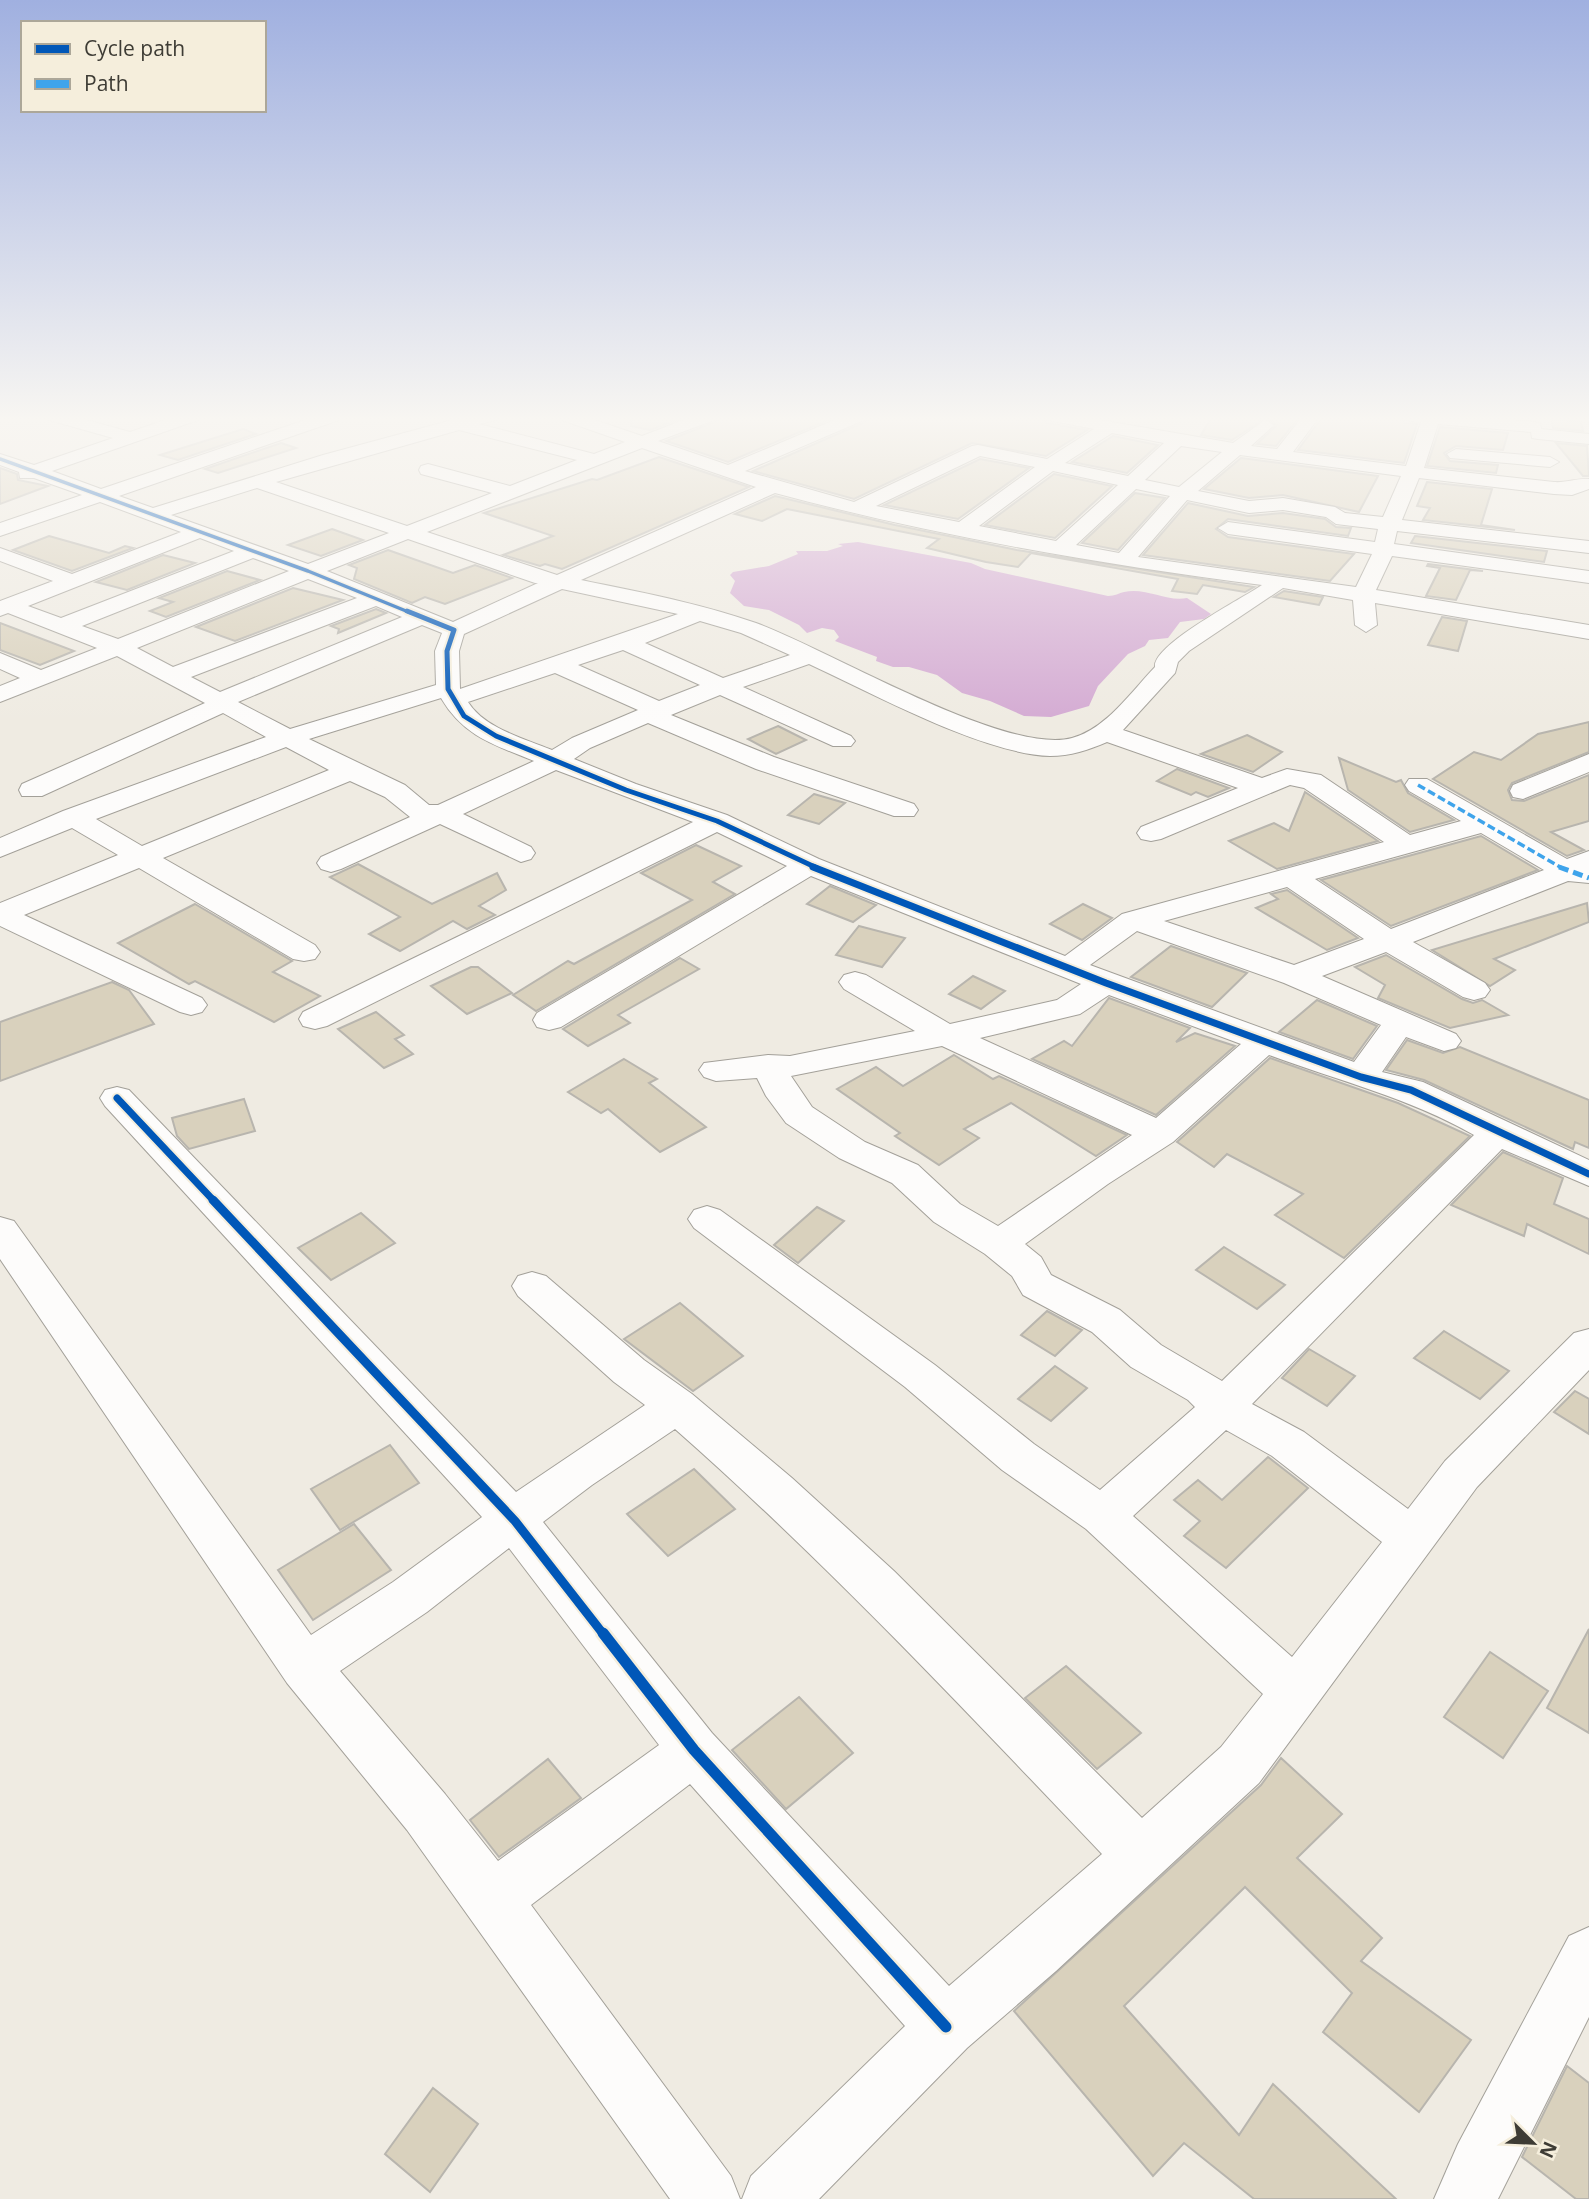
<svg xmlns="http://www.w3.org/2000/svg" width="1589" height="2199" font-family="'Open Sans',sans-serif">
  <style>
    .water { fill: #d4abd3 }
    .building { fill: #d9d1bd; stroke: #b8b5ae; stroke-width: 2 }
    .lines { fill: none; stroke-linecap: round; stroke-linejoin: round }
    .minor-casing { stroke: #a3a099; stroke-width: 2 }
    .minor { fill: #fdfcfb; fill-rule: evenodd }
    .quiet-far1 { stroke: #3fa4eb; stroke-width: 3.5; stroke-dasharray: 8 3.5; stroke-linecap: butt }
    .quiet { stroke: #3fa4eb; stroke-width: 5; stroke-dasharray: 10 5; stroke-linecap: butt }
    .cycleway-far4-casing { stroke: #f5eedc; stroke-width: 6 }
    .cycleway-far3-casing { stroke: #f5eedc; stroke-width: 9 }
    .cycleway-far2-casing { stroke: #f5eedc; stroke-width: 11 }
    .cycleway-far1-casing { stroke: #f5eedc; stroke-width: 13 }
    .cycleway-casing { stroke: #f5eedc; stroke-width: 16 }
    .cycleway-far4 { stroke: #0057b8; stroke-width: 3.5 }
    .cycleway-far3 { stroke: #0057b8; stroke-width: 5 }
    .cycleway-far2 { stroke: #0057b8; stroke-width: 7 }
    .cycleway-far1 { stroke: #0057b8; stroke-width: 9 }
    .cycleway { stroke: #0057b8; stroke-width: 11 }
  </style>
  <rect width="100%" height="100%" fill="#efebe2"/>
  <path class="water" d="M858 542 971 563 985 569 1108 596C1115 596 1119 593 1124 592 1146 587 1166 602 1187 598L1211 614 1204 619 1180 622 1168 638 1149 640 1145 646 1128 654 1098 686 1089 706 1051 717 1024 716 990 701 962 693 937 675 909 667H893L876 661 877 657 835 641 839 637 834 630 822 628 807 633 799 625 769 610 744 606 730 593 735 581 730 575 733 572 769 566 798 554 796 551H827L843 546 838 544Z"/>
  <g class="building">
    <path d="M632 416H688L650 430 631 426Z"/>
    <path d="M719 416H838L728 462 666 441 715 422Z"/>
    <path d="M869 416H1043L1047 423 1087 430 1046 456 972 443 854 499 753 471 865 422Z"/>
    <path d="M1212 416H1300L1276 446 1257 444 1277 425 1266 418 1232 440 1201 435Z"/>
    <path d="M1323 416H1399L1404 423 1417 424 1404 463 1298 450Z"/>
    <path d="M1552 419 1581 422 1583 431 1553 428Z"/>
    <path d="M1440 427 1508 433 1503 450 1456 446 1444 453 1450 461 1498 465 1496 473 1427 466Z"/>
    <path d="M243 429 256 434 178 460 160 455Z"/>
    <path d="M1113 436 1158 445 1127 473 1072 462Z"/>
    <path d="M281 443 296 448 218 473 205 469Z"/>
    <path d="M1556 443 1587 446 1589 476H1583Z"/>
    <path d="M659 457 749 487 562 569 545 564 540 566 503 555 553 536 484 513 592 479 597 480Z"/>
    <path d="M1241 458 1378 476 1359 512 1283 495 1249 498 1204 489Z"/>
    <path d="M980 459 1029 468 958 519 884 505Z"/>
    <path d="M0 468 17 474 18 480 48 486 0 504Z"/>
    <path d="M1054 474 1112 486 1055 538 985 525Z"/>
    <path d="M1427 482 1492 489 1481 525 1515 530 1423 520 1430 508 1417 506Z"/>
    <path d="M1135 493 1165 498 1118 550 1082 543Z"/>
    <path d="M775 496 895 525 1017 550 1254 587 1245 592 1203 585 1197 594 1172 591 1178 579 1031 553 1018 567 986 562 927 548 939 539 787 509 762 521 735 514Z"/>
    <path d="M1188 503 1248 516 1283 513 1325 519 1336 527 1351 528 1348 536 1228 519 1216 529 1228 537 1354 554 1330 581 1143 555Z"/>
    <path d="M332 529 363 540 321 556 288 545Z"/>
    <path d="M49 536 109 553 125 546 133 548 72 571 13 550Z"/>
    <path d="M1415 536 1547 551 1544 562 1411 543Z"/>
    <path d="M388 550 453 573 475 565 512 578 445 604 425 597 412 603 354 579 357 568 349 565Z"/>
    <path d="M163 555 195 563 127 590 96 582Z"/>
    <path d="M1428 564 1483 571 1470 570 1456 600 1426 596 1440 568 1427 566Z"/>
    <path d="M227 571 260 580 166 617 150 611 173 602 159 598Z"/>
    <path d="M293 588 343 600 235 641 196 627Z"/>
    <path d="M1284 591 1323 597 1319 605 1274 597Z"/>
    <path d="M376 609 386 613 338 633 339 629 331 626Z"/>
    <path d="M1442 617 1467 621 1458 651 1428 645Z"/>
    <path d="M0 623 74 651 40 665 0 650Z"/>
    <path d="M1589 722V752L1512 783 1508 790 1512 800 1524 801 1589 775V821L1551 832 1584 850 1567 856 1433 779 1474 752 1501 760 1538 734Z"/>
    <path d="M778 726 806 740 776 754 748 739Z"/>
    <path d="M1247 735 1282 752 1253 772 1201 754Z"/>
    <path d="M1339 758 1396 782 1401 780 1408 793 1454 820 1410 832 1348 790Z"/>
    <path d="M1177 769 1229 788 1208 797 1196 792 1191 795 1157 781Z"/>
    <path d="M1305 792 1378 841 1277 869 1229 841 1274 823 1289 831Z"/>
    <path d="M814 794 845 803 819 824 788 815Z"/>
    <path d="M1481 836 1538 870 1391 926 1321 880Z"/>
    <path d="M696 845 741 866 713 882 735 894 536 1011 513 995 568 961 574 964 692 900 641 873Z"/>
    <path d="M358 864 432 904 497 873 506 890 479 906 495 915 467 929 453 921 400 951 369 934 400 917 330 877Z"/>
    <path d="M830 886 876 905 853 922 807 904Z"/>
    <path d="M1287 890 1358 938 1327 950 1256 908 1278 899 1271 894Z"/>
    <path d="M1587 903 1589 922 1494 959 1515 970 1490 986 1432 950Z"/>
    <path d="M195 904 292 961 273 972 320 996 274 1022 195 981 189 984 118 943Z"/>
    <path d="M1083 904 1112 918 1082 940 1050 924Z"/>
    <path d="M859 926 905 938 882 967 836 955Z"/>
    <path d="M1171 946 1247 973 1212 1007 1131 977Z"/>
    <path d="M1386 955 1462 999 1473 1003 1482 1000 1508 1015 1450 1028 1378 998 1385 985 1355 967Z"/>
    <path d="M680 958 699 969 618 1015 630 1023 588 1046 563 1029Z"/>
    <path d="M471 967H478L512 993 467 1014 431 986Z"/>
    <path d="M973 976 1005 991 981 1009 949 994Z"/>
    <path d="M112 982 129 990 154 1024 0 1081V1022Z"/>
    <path d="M1109 998 1190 1028 1176 1042 1195 1033 1235 1046 1156 1115 1032 1059 1064 1041 1072 1046Z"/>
    <path d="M1317 1000 1377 1026 1353 1059 1279 1032Z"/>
    <path d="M376 1012 404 1035 395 1039 413 1054 384 1068 338 1029Z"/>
    <path d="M1407 1040 1443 1053 1460 1047 1589 1100V1148L1575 1142 1573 1149 1424 1080 1386 1070Z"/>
    <path d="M954 1055 993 1079 999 1076 1127 1135 1096 1156 1011 1103 964 1129 979 1138 939 1165 895 1136 900 1133 837 1089 876 1067 903 1086Z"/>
    <path d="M1270 1058 1398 1103 1470 1136 1344 1258 1275 1215 1303 1194 1227 1154 1214 1167 1177 1142Z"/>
    <path d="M624 1059 657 1079 649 1083 706 1127 660 1152 608 1109 601 1113 568 1092Z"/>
    <path d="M244 1099 255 1131 189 1149 177 1136 172 1118Z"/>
    <path d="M1503 1152 1563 1178 1554 1204 1589 1219V1254L1527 1224 1524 1236 1451 1205Z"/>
    <path d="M817 1207 844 1221 798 1263 774 1245Z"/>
    <path d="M361 1213 395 1243 331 1280 298 1248Z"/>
    <path d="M1224 1247 1285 1285 1257 1309 1196 1270Z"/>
    <path d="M680 1303 743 1356 693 1391 624 1339Z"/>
    <path d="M1047 1311 1082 1330 1055 1356 1021 1335Z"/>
    <path d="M1444 1331 1509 1371 1480 1399 1414 1358Z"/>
    <path d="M1309 1349 1355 1376 1327 1406 1282 1378Z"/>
    <path d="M1055 1366 1087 1388 1051 1421 1018 1399Z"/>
    <path d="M1575 1391 1589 1399V1434L1554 1412Z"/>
    <path d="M390 1445 419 1483 340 1530 311 1489Z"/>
    <path d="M1268 1457 1308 1488 1226 1568 1184 1536 1200 1521 1174 1500 1198 1480 1222 1500Z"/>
    <path d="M694 1469 735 1509 668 1556 627 1514Z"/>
    <path d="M354 1524 391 1570 313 1620 278 1570Z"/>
    <path d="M1589 1629V1733L1547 1708Z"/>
    <path d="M1490 1652 1548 1691 1503 1758 1444 1717Z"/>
    <path d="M1066 1666 1141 1733 1097 1769 1025 1698Z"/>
    <path d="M799 1697 853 1753 786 1809 732 1750Z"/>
    <path d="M1281 1758 1342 1814 1297 1858 1382 1938 1361 1961 1471 2040 1419 2112 1323 2032 1352 1993 1245 1887 1124 2006 1239 2135 1273 2084 1396 2199H1254L1184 2143 1153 2176 1014 2011 1261 1785Z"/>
    <path d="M548 1759 581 1798 499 1857 470 1820Z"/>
    <path d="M1567 2066 1589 2083V2199H1576L1522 2157Z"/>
    <path d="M433 2088 478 2124 430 2192 385 2154Z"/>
  </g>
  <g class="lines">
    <defs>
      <g id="minor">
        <path d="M47 416H72L130 432 177 416H200L198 420 52 471 101 489 317 416H342L339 420 119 496 153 508 323 455 452 420 472 416H498L496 420 479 424 594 454 625 442 562 420 560 416H583L642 436 694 416H716L714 420 658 441 728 465 844 416H866L864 420 745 471 854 502 972 446 978 445 1047 459 1094 429 1048 420 1046 416H1077L1233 443 1265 420 1274 425 1251 446 1277 449 1303 416H1320L1293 452 1406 466 1421 422 1404 420 1402 416H1464L1534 422 1540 423 1541 429 1589 434V444L1538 439 1532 438 1531 432 1438 424 1424 468 1554 482C1566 483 1578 478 1589 479V489L1572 495 1554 494 1419 478 1402 520 1589 541V553L1397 531 1394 544 1589 571V583L1392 556 1376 590 1589 625V639L1375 603 1377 625 1366 632 1355 625 1353 600 1283 588 1189 651 1178 662 1175 673 1123 730 1262 778 1287 769 1321 775 1410 835 1461 821 1409 791 1405 785 1409 779H1427L1567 859 1589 851V883L1568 881 1413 942 1485 983 1490 990 1485 997 1474 1000 1463 997 1386 952 1322 976 1456 1034 1461 1041 1456 1048 1444 1051 1406 1037 1382 1072 1423 1082 1589 1160V1186L1502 1149 1252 1404 1304 1432 1408 1509 1445 1461 1574 1333 1589 1329V1370L1477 1487 1259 1783 1056 1971 967 2048 819 2199H742L751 2176 905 2026 690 1784 531 1905 731 2176 740 2199H670L407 1830 287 1683 0 1259V1217L14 1221 311 1635 393 1582 482 1517 105 1106 100 1098 105 1090 117 1087 129 1090 516 1492 645 1405 614 1382 518 1296 512 1286 518 1276 532 1272 546 1276 644 1360 692 1394 792 1478 894 1571 1142 1818 1221 1747 1263 1694 1086 1529 1002 1470 905 1387 694 1228 688 1219 694 1210 707 1206 720 1210 935 1365 1034 1444 1100 1490 1195 1407 1188 1400 1131 1367 1092 1332 1023 1295 1012 1276 985 1254 934 1222 892 1183 839 1158 786 1123 766 1096 757 1078 716 1081 704 1077 699 1070 704 1063 768 1055 790 1056 915 1031 844 989 839 982 844 975 855 972 866 975 950 1024 1057 1000 1081 984 811 876 561 1027 549 1030 537 1027 533 1020 537 1013 787 866 717 832 327 1026 315 1029 303 1026 299 1019 303 1012 693 822 556 770 463 814 531 847 535 853 531 859 521 862 440 824 341 869 331 872 321 869 317 863 321 857 410 817 385 797 350 781 163 858 315 945 320 952 315 959 304 961 293 959 139 868 24 915 202 998 207 1005 202 1012 191 1015 180 1012 0 926V903L118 855 72 828 0 857V838L63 811 266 737 223 713 42 796H22L19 790 22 784 205 703 117 656 0 702V686L20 678 0 669V653L41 670 97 648 8 613 0 616V601L53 581 0 561V548L72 574 181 532 100 502 0 536V523L82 495 34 478H20L19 472 0 465V454L34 465 113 438 49 420ZM459 430 577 460 510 486 428 464 421 466 419 470 421 474 492 493 407 526 276 482ZM1112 433 1164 443 1128 476 1065 463ZM1181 446 1222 452 1179 487 1145 480ZM642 448 756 487 557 575 427 532ZM1240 455 1401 476 1383 517 1345 513 1335 507 1283 498 1249 501 1198 491ZM980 456 1035 467 959 522 876 506ZM1053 471 1118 485 1056 541 979 526ZM257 488 389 533 308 564 171 515ZM1136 489 1170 496 1119 553 1076 545ZM775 493C935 536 1098 564 1262 585 1243 598 1152 645 1155 667 1131 692 1106 729 1072 738 1005 756 826 648 756 623 699 603 639 592 581 580ZM1187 500 1249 513 1283 510 1326 517 1336 524 1378 529 1375 542 1228 522 1218 528 1228 534 1372 554 1356 587 1138 557ZM200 538 234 551 61 618 28 606ZM408 539 535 583H538L453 622 327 571ZM253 558 289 571 118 639 82 626ZM308 579 357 598 173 667 137 648ZM562 589 678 614 460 689 459 651 464 634ZM376 606 402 617 220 692 191 677ZM700 621 741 633 790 655 723 678 645 643ZM422 625 442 633 435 651 436 685 290 729 238 702ZM623 650 700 685 659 701 578 665ZM809 664C872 693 983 754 1050 756 1071 756 1088 750 1107 742L1238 788 1141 827 1137 833 1141 839 1151 841 1161 839 1290 785 1304 788 1384 842 1122 914 1065 956 819 859 727 815 636 784 574 759 590 748 648 723 756 769 894 816H914L918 810 914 804 774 757 671 715 720 695 833 746H851L855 741 851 736 743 687ZM555 673 638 710 572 738 552 750C525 739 484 728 468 702ZM441 698C464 737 495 745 534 761L438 805H429L405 785 309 739ZM286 747 329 770 142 846 96 819ZM1481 833 1544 870 1391 929 1315 879ZM1287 887 1364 939 1294 965 1164 921ZM1137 931 1284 983 1381 1025 1354 1062 1090 965ZM1109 995 1241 1044 1156 1118 980 1038 1080 1014ZM942 1046 1132 1135 998 1226 960 1204 918 1165 865 1142 812 1107 791 1076ZM1269 1055C1339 1081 1409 1098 1474 1135L1222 1381 1161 1345 1120 1310 1051 1275 1041 1257 1025 1244 1108 1184 1173 1142ZM675 1429C826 1562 963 1708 1102 1854L949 1986 712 1733 543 1522 592 1485ZM1226 1430 1272 1456 1382 1542 1292 1657 1133 1516ZM509 1548 659 1745 498 1861 445 1794 340 1671 427 1612Z"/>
        <path d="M1456 449 1550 457 1559 462 1550 467 1450 458 1447 454Z"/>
        <path d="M1589 754V772L1523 799 1513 797 1510 791 1513 785Z"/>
        <path d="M1589 1927V2017L1498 2199H1434L1458 2144 1569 1936Z"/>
      </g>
    </defs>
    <use href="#minor" class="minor-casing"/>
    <use href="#minor" class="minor"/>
    <path class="quiet-far1" d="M1418 785 1562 868"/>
    <path class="quiet" d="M1559 867 1589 878"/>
    <defs>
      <path id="cycleway-far4" d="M0 459 308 571 411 613"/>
      <path id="cycleway-far3" d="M407 611 454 630 447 651 448 689 464 716 496 736 626 790 717 821 817 868"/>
      <g id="cycleway-far2">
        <path d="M813 867 1106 983 1361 1077 1411 1090 1589 1174"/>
        <path d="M117 1098 214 1201"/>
      </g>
      <path id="cycleway-far1" d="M213 1200 515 1521 604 1635"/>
      <path id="cycleway" d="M603 1633 694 1750 946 2027"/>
    </defs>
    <use href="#cycleway-far4" class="cycleway-far4-casing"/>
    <use href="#cycleway-far3" class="cycleway-far3-casing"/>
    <use href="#cycleway-far2" class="cycleway-far2-casing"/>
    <use href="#cycleway-far1" class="cycleway-far1-casing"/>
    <use href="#cycleway" class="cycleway-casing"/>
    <use href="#cycleway-far4" class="cycleway-far4"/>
    <use href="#cycleway-far3" class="cycleway-far3"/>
    <use href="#cycleway-far2" class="cycleway-far2"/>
    <use href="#cycleway-far1" class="cycleway-far1"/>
    <use href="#cycleway" class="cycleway"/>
  </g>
  <linearGradient id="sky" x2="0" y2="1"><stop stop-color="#a0b0e0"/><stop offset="0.58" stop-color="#f8f6f2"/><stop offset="1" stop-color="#f8f6f2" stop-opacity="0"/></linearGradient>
  <rect width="1589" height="723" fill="url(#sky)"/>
  <rect x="21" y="21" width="245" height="91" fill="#f5eedc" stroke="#aca799" stroke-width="2"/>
  <rect x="35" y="44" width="35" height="10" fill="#0057b8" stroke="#aca799" stroke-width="2"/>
  <text x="84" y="56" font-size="21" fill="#3e3c35">Cycle path</text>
  <rect x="35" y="79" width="35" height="10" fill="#3fa4eb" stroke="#aca799" stroke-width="2"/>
  <text x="84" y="91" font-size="21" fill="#3e3c35">Path</text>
  <g transform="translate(1533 2143) rotate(114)" stroke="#f5eedc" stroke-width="5" paint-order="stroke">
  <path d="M0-5L12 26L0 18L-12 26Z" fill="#3e3c35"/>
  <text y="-10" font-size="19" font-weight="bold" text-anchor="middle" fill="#3e3c35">N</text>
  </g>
</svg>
